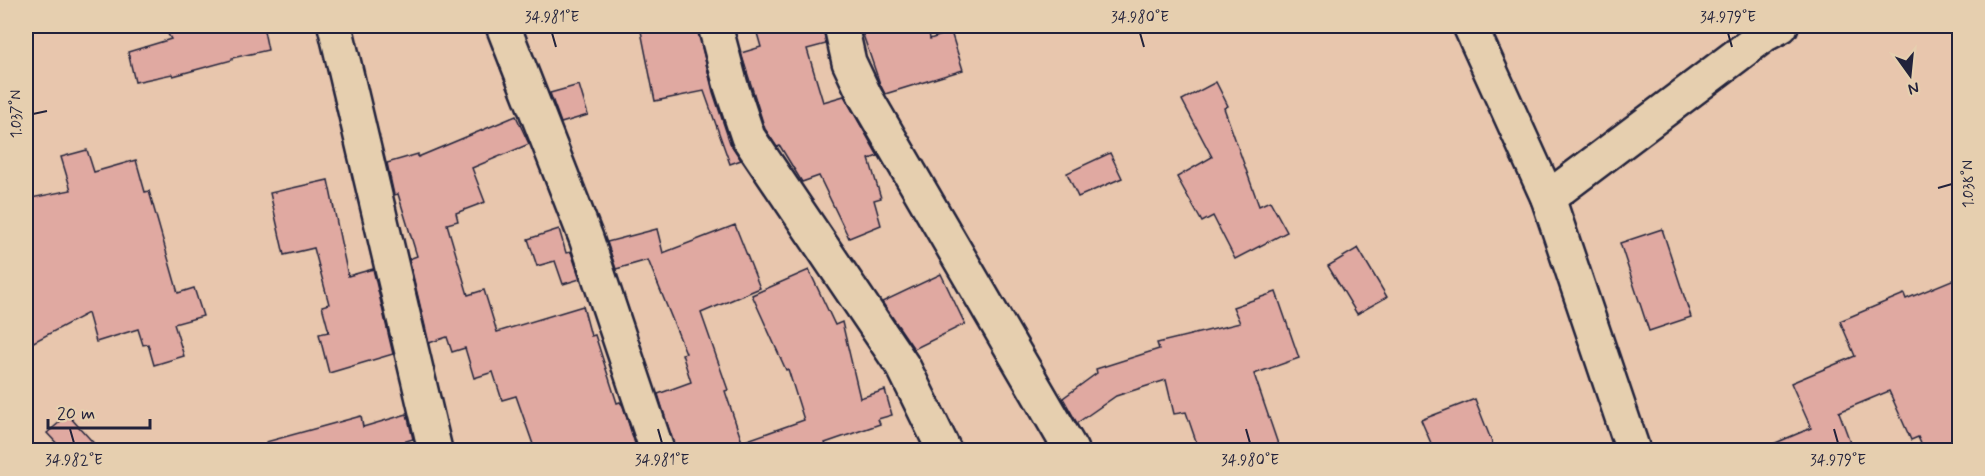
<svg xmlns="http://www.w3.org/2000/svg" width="1985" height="476" font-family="Mynerve,sans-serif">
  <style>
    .building { fill: #e0a9a1; stroke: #22223b; stroke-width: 1.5 }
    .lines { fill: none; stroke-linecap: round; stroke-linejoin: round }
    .street-casing { stroke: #22223b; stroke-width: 38 }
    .street { stroke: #e6cfaf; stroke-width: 33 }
    .ticks { fill: none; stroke: #22223b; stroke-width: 2 }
    .neatline { fill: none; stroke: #22223b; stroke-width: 2 }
    .ticks-label { font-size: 15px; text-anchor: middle; fill: #22223b }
  </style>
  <rect width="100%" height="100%" fill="#e8c6ad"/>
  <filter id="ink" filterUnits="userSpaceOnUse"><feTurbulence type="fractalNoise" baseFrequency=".0167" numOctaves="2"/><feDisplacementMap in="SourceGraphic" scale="12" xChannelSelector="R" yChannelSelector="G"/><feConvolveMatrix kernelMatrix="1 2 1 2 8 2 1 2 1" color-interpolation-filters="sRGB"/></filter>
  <g filter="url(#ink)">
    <g class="building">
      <path d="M163 26H263L268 50 232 58V60L173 76 172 74 135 82 128 52 171 39Z"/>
      <path d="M640 26H697L713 92 730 143 741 160 730 164 704 91 655 101Z"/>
      <path d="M755 26H823L826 44 807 49 823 102 844 96 878 156 869 159 881 198 874 200 881 225 849 238 819 176 802 182 780 146 777 147 765 129 741 53 761 47Z"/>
      <path d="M860 26H928L930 39 951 32 963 70 885 94 880 84Z"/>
      <path d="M1216 82 1228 106 1224 108 1259 206 1270 201 1287 232 1235 259 1213 216 1202 222 1177 177 1212 157 1182 100Z"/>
      <path d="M579 85 588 115 561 123 550 93Z"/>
      <path d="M516 116 529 144 472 168 485 202 456 213 458 221 447 224 468 295 484 290 497 332 583 306 591 336 595 335 617 403 620 402 623 406 637 450H535L516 396 502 400 493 372 474 378 465 348 452 352 447 337 429 343 409 259 417 256 398 194 394 195 387 163 418 154V157Z"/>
      <path d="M87 150 94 172 136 160 145 192 149 191 178 293 194 288 203 316 174 324 184 356 154 365 148 344 143 345 138 329 96 342 88 313 26 346V199L71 190 61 157Z"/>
      <path d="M1110 153 1122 178 1078 197 1067 173Z"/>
      <path d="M328 180 348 276 373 269 393 354 329 373 319 334 329 332 322 306 329 304 314 248 284 255 270 193Z"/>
      <path d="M735 225 760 288 701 313 728 390 725 391 742 442 804 420 788 369 786 370 752 295 809 270 835 325 842 322 860 398 885 390 892 415 878 419 880 424 825 443 828 450H675L658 394 691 382 682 354 686 353 648 260 616 269 607 242 657 229 663 253Z"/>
      <path d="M559 229 566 253 571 252 580 279 563 284 555 261 537 266 528 239Z"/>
      <path d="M1662 229 1691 317 1649 331 1620 243Z"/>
      <path d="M1358 248 1387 297 1357 314 1328 266Z"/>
      <path d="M941 274 965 324 914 349 882 302Z"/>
      <path d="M1959 277V450H1924L1918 437 1911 440 1889 391 1839 412 1853 450H1759L1811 428 1791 383 1855 356 1840 321 1904 294 1906 299Z"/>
      <path d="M1276 292 1299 358 1254 374 1280 450H1199L1186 412 1174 414 1166 380 1116 396 1077 423 1063 398 1097 373 1096 369 1159 349 1157 343 1240 323 1233 307Z"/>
      <path d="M1475 399 1495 450H1434L1421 420Z"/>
      <path d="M407 414 413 439 376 450H267L266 442 361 416 363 427Z"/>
      <path d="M68 415 100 450H63L47 433Z"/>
    </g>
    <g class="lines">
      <defs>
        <g id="street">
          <path d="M335 26 435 450"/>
          <path d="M503 26 586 238 657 450"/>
          <path d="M715 26 731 86 748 137 904 368 944 450"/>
          <path d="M841 26 849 62 865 96 1071 450"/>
          <path d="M1470 26 1548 198 1633 450"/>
          <path d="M1548 198 1764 35 1781 26"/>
        </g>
      </defs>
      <use href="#street" class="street-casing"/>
      <use href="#street" class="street"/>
    </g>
  </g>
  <path class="ticks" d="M552 33 556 47M1140 33 1144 47M1728 33 1732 47M33 114 47 111M1938 188 1952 184M70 429 74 443M658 429 662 443M1246 429 1250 443M1834 429 1838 443"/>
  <rect width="1985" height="476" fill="none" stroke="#e6cfaf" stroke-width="66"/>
  <g transform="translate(1910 75) rotate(165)" stroke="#e6cfaf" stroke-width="4.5" paint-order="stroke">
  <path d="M0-4.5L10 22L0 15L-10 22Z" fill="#22223b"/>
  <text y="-9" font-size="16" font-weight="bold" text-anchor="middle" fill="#22223b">N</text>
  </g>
  <path d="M48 419v9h102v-9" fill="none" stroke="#22223b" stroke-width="3"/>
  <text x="57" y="419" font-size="18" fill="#22223b" stroke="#e6cfaf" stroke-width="4.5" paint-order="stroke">20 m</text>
  <rect x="33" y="33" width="1919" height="410" class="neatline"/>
  <g class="ticks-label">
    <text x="552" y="22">34.981°E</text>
    <text x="1140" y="22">34.980°E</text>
    <text x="1728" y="22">34.979°E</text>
    <text transform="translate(16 114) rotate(-90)" y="5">1.037°N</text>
    <text transform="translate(1968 184) rotate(-90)" y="5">1.038°N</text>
    <text x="74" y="465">34.982°E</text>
    <text x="662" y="465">34.981°E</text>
    <text x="1250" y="465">34.980°E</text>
    <text x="1838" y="465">34.979°E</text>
  </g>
</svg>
